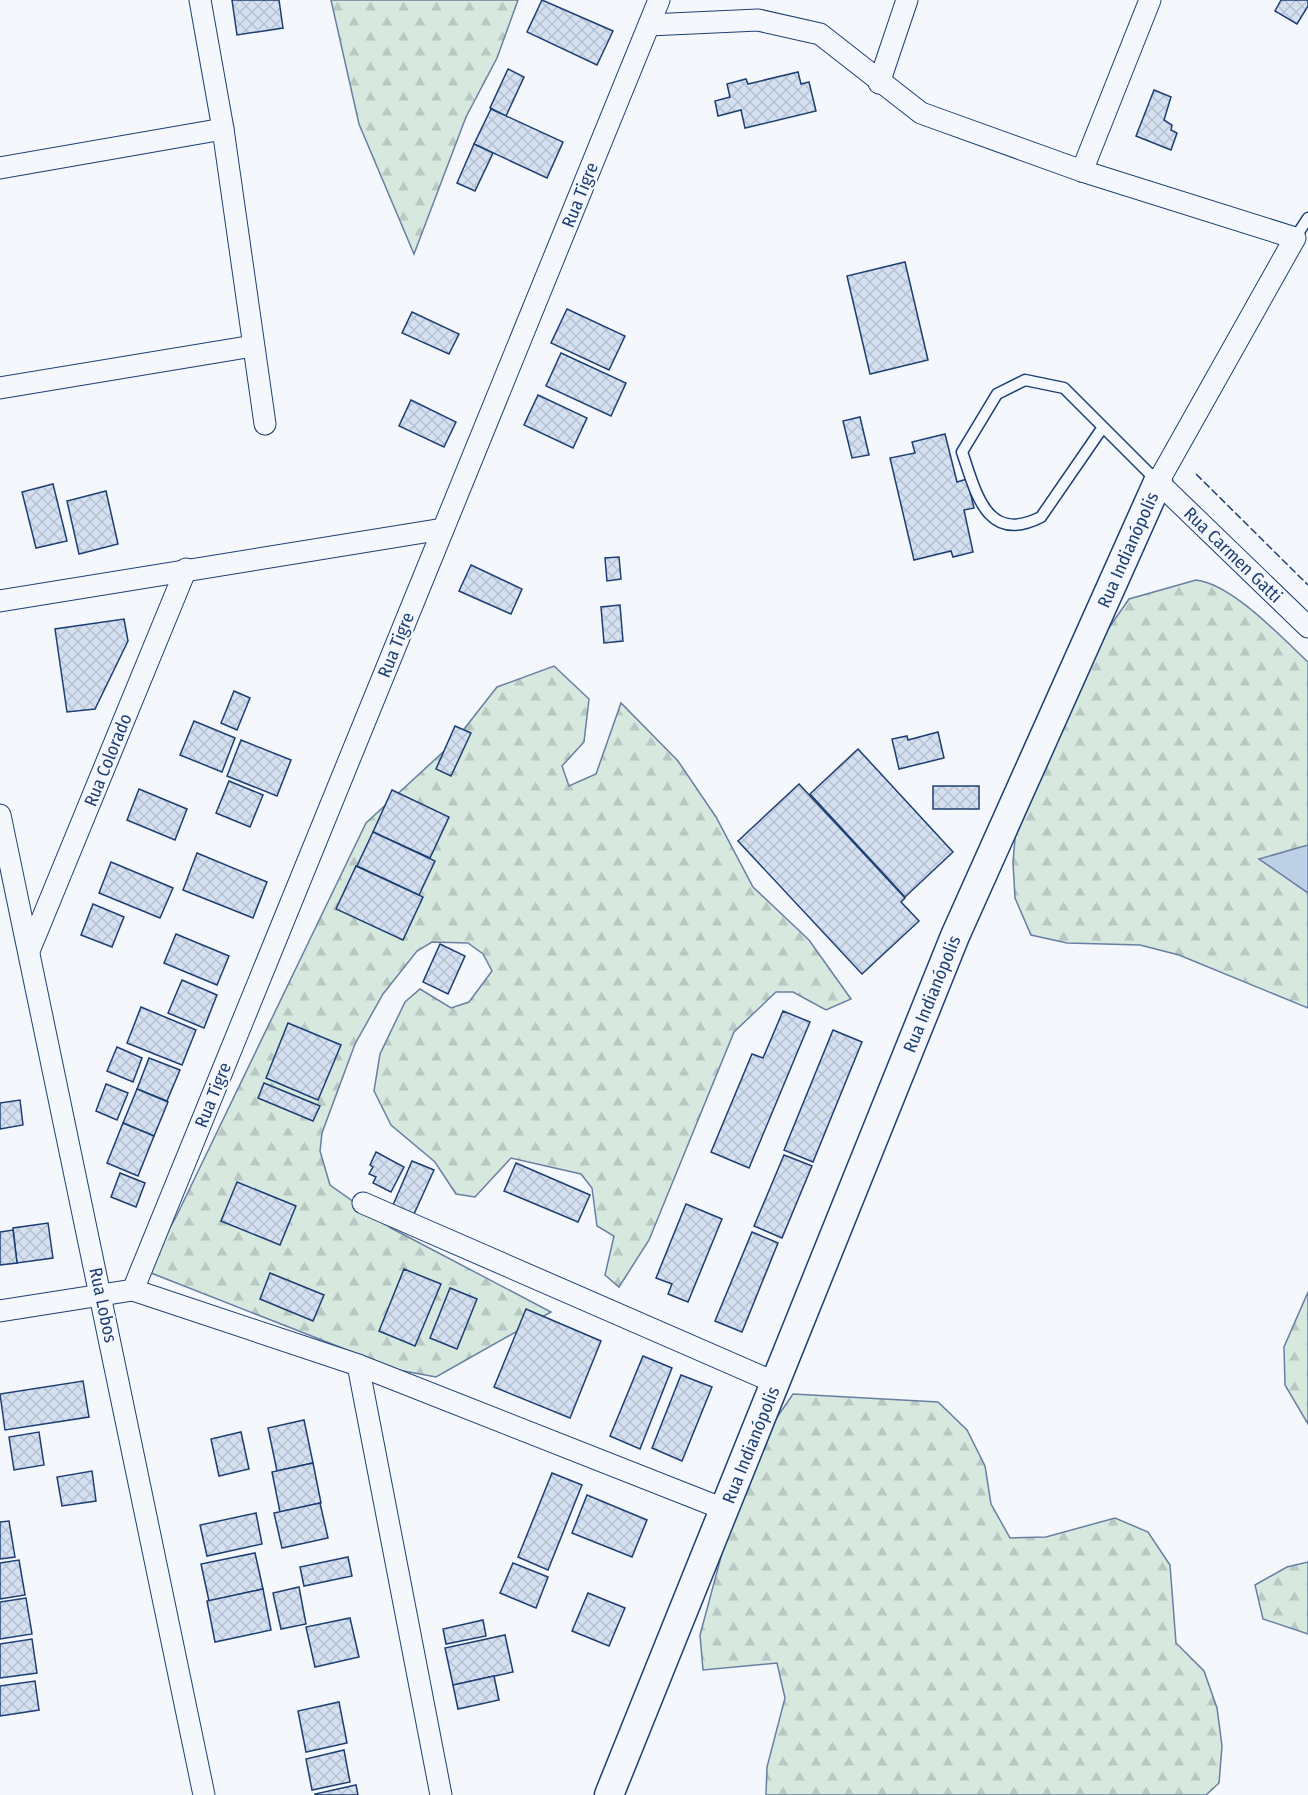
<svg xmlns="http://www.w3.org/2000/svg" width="1308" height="1795" font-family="'Fira Sans Condensed',sans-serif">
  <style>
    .forest { fill: url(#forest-firs); stroke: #687fa3; stroke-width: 1.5 }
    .water { fill: #bed0e5; stroke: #687fa3; stroke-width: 1.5 }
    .building { fill: url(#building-cross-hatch); stroke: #1d3f73; stroke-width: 1.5 }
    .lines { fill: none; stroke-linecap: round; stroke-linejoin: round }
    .lane-casing { stroke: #1d3f73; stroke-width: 13 }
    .street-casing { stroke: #1d3f73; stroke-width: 23 }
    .secondary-casing { stroke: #1d3f73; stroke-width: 31 }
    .lane { stroke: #f4f7fb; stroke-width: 10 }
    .street { stroke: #f4f7fb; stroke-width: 21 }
    .secondary { stroke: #f4f7fb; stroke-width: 28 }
    .fence { stroke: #1d3f73; stroke-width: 1.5; stroke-dasharray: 8 3; stroke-linecap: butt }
    .labels { text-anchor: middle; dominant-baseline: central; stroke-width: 4.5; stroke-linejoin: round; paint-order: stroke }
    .street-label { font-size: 18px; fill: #1d3f73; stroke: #f4f7fb }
  </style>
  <defs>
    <pattern id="forest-firs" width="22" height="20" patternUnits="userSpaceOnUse" patternTransform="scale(1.5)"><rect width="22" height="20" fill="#d7e8df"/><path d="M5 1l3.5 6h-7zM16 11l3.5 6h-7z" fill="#b8c8c3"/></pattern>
    <pattern id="building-cross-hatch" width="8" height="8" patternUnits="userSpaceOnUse" patternTransform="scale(1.5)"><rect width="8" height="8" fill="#d5e0f0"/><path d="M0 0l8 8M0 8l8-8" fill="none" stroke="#b6c1d1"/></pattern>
  </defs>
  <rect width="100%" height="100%" fill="#f4f7fb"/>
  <g class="forest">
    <path d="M331 0H518L497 58 466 117 414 254 359 124Z"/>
    <path d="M1196 580C1232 584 1281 637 1308 662V1008L1179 955 1140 945 1067 943 1031 935 1015 898 1013 862 1016 827 1085 662 1129 599Z"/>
    <path d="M554 666 589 699 584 742 562 766 569 786 596 774 621 703 678 761 716 817 753 887 809 940 851 999 826 1010 793 992H776L734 1032 649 1240 619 1287 605 1275 614 1236 597 1226 592 1188 581 1174 511 1158 475 1197 456 1194 435 1162 391 1125 374 1091 380 1054 405 1002 420 989 451 1008 469 1002 492 971 483 954 468 943 432 942 417 951 383 994 355 1044 322 1133 320 1151 330 1185 391 1228 551 1312 436 1377 398 1370 146 1271 177 1215 366 823 454 742 497 687Z"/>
    <path d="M1308 1292V1424L1285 1385 1284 1347Z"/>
    <path d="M793 1394 938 1402 967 1430 985 1466 991 1504 1010 1538 1046 1537 1115 1518 1148 1532 1170 1565 1176 1643 1204 1671 1217 1708 1222 1746 1219 1783 1206 1795H766L767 1767 785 1698 777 1663 703 1670 700 1635 729 1527 769 1429Z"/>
    <path d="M1308 1562V1634L1263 1619 1255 1585 1287 1567Z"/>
  </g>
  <path class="water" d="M1308 845V893L1259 859Z"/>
  <g class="building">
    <path d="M232 0H279L283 28 237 35Z"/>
    <path d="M542 0 613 31 597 65 527 32Z"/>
    <path d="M1281 0H1308V6L1297 24 1275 11Z"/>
    <path d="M508 69 524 77 506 116 490 108Z"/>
    <path d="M798 72 801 84 809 82 816 111 745 128 741 110 718 116 715 101 730 97 727 84 746 79 748 84Z"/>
    <path d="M1154 90 1171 97 1164 120 1172 125 1171 130 1177 133 1171 150 1136 136Z"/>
    <path d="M491 109 563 142 547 178 474 144Z"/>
    <path d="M474 144 493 153 475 191 457 183Z"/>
    <path d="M905 262 928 360 870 374 847 276Z"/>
    <path d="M567 309 625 336 609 370 551 343Z"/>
    <path d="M412 312 459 334 449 354 402 333Z"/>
    <path d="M561 353 626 383 611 416 546 386Z"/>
    <path d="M538 395 587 418 573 448 524 425Z"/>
    <path d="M411 400 456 422 444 447 399 426Z"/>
    <path d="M860 417 869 455 852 458 843 421Z"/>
    <path d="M945 434 957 482 967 479 974 508 964 510 973 552 953 557 951 551 914 560 890 458 915 453 912 442Z"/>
    <path d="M53 484 67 541 36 548 22 492Z"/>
    <path d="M106 491 118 544 79 554 67 501Z"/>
    <path d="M619 557 621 579 607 581 605 558Z"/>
    <path d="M471 565 522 589 511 614 459 591Z"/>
    <path d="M620 605 623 641 604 643 601 607Z"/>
    <path d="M124 619 128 641 95 709 67 712 55 629Z"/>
    <path d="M234 691 250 698 237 730 221 723Z"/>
    <path d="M194 721 235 738 222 772 180 755Z"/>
    <path d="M455 726 471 733 451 776 436 769Z"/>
    <path d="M938 732 944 758 899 769 892 739 907 736 908 740Z"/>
    <path d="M241 740 291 760 277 796 227 776Z"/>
    <path d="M858 749 953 852 905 897 810 794Z"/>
    <path d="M229 781 263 795 250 827 216 813Z"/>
    <path d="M799 784 905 898 901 902 919 921 862 974 738 841Z"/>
    <rect x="933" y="786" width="46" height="23"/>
    <path d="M139 789 187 809 175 840 127 820Z"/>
    <path d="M392 790 449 817 430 858 373 832Z"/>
    <path d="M373 832 435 861 419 895 357 866Z"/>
    <path d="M197 853 267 882 253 918 183 890Z"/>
    <path d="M111 862 173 888 160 918 99 893Z"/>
    <path d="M356 866 423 897 403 940 336 909Z"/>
    <path d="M93 904 124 917 112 947 81 935Z"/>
    <path d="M176 934 229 956 217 985 164 963Z"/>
    <path d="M440 944 465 956 448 994 423 982Z"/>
    <path d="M182 980 217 995 204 1028 168 1013Z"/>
    <path d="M141 1007 196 1030 182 1065 127 1043Z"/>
    <path d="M783 1011 810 1022 749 1168 711 1152 752 1054 763 1058Z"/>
    <path d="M288 1023 341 1045 318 1100 266 1078Z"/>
    <path d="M833 1030 862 1042 813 1162 784 1150Z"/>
    <path d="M117 1047 142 1058 133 1082 107 1071Z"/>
    <path d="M149 1058 180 1070 167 1101 137 1089Z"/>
    <path d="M264 1083 320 1106 313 1121 258 1098Z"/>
    <path d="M106 1084 128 1093 117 1120 96 1111Z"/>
    <path d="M137 1089 168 1102 154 1136 123 1123Z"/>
    <path d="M20 1100 23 1125 0 1129V1103Z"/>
    <path d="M123 1123 154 1136 138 1176 107 1163Z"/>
    <path d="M376 1152 404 1167 391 1192 373 1183 376 1177 369 1174 373 1167 370 1165Z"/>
    <path d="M784 1155 812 1166 782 1238 754 1226Z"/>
    <path d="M412 1161 434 1170 414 1214 393 1205Z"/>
    <path d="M516 1163 590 1195 578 1222 504 1191Z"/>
    <path d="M120 1173 145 1183 136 1207 111 1197Z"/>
    <path d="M237 1182 296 1206 280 1245 221 1221Z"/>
    <path d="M686 1204 722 1219 688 1302 668 1294 672 1284 656 1278Z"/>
    <path d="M48 1223 53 1258 17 1263 13 1228Z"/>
    <path d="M13 1230 17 1263 0 1265V1232Z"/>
    <path d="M752 1232 778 1243 742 1332 715 1321Z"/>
    <path d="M404 1269 441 1284 415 1346 379 1331Z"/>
    <path d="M270 1273 324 1295 313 1321 260 1299Z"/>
    <path d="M450 1288 477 1299 457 1349 430 1338Z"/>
    <path d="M526 1309 601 1341 570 1418 494 1387Z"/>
    <path d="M643 1356 672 1368 640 1449 610 1436Z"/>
    <path d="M681 1375 712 1387 682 1461 652 1448Z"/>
    <path d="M83 1381 89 1417 5 1430 0 1394Z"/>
    <path d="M304 1420 313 1463 277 1471 268 1428Z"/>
    <path d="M39 1432 44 1465 14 1470 9 1437Z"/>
    <path d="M241 1432 249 1469 219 1476 211 1439Z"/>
    <path d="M313 1463 321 1503 280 1512 272 1472Z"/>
    <path d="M92 1471 96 1501 62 1506 57 1477Z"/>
    <path d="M552 1473 582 1485 548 1570 518 1557Z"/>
    <path d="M587 1495 647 1520 632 1557 572 1533Z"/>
    <path d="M320 1503 328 1538 282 1548 274 1513Z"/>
    <path d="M256 1513 262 1544 207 1556 200 1525Z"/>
    <path d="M9 1521 15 1557 0 1559V1522Z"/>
    <path d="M255 1553 263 1589 209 1601 201 1564Z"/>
    <path d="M348 1557 352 1576 304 1586 300 1567Z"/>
    <path d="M19 1560 25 1595 0 1599V1563Z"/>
    <path d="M513 1563 548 1577 536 1608 500 1593Z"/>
    <path d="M299 1587 306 1624 281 1629 273 1593Z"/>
    <path d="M263 1589 271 1630 215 1642 207 1601Z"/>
    <path d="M588 1593 625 1608 609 1646 572 1631Z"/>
    <path d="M26 1598 32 1634 0 1639V1602Z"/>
    <path d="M350 1618 359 1657 315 1667 306 1627Z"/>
    <path d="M483 1620 486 1636 446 1644 443 1629Z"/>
    <path d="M505 1635 513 1672 453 1685 445 1648Z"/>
    <path d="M32 1639 37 1673 0 1678V1644Z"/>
    <path d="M494 1676 499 1700 458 1709 453 1685Z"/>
    <path d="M35 1681 39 1710 0 1716V1686Z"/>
    <path d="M339 1702 347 1743 306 1752 298 1711Z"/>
    <path d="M344 1750 350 1782 312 1790 306 1759Z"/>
    <path d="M356 1785 358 1795H315V1794Z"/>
  </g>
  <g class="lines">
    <defs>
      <g id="lane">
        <path d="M1295 238 1308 218"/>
        <path d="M1103 427 1041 517C986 545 976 492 962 452L997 394 1025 380 1064 388 1157 481"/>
      </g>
      <g id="street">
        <path d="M200 0 223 129 265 424"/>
        <path d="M649 25 758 20 820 34 921 113 1082 171 1295 238 1158 482 1308 627"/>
        <path d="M879 83 907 0"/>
        <path d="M0 168 223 129"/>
        <path d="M1082 171 1150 0"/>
        <path d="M0 388 253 346"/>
        <path d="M0 601 443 529"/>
        <path d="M0 815 204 1795"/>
        <path d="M29 951 186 569"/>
        <path d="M363 1203 776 1383"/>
        <path d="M133 1290 659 0"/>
        <path d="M0 1311 133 1290 358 1365 726 1510"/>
        <path d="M358 1365 441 1795"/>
      </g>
      <path id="secondary" d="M609 1795 955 936 1158 482"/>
    </defs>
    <use href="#lane" class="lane-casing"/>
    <use href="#street" class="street-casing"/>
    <use href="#secondary" class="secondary-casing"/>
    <use href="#lane" class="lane"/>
    <use href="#street" class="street"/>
    <use href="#secondary" class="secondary"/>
    <path class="fence" d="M1196 474 1308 585"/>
  </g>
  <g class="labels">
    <g class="street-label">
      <text transform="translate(580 195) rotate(-68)">Rua Tigre</text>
      <text transform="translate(1128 550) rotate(-66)">Rua Indianópolis</text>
      <text transform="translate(1233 555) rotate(44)">Rua Carmen Gatti</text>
      <text transform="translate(396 645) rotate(-68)">Rua Tigre</text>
      <text transform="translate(108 760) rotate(-68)">Rua Colorado</text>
      <text transform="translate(932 994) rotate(-68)">Rua Indianópolis</text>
      <text transform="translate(213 1095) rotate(-68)">Rua Tigre</text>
      <text transform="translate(103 1305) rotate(78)">Rua Lobos</text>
      <text transform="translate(751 1445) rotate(-68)">Rua Indianópolis</text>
    </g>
  </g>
</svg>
